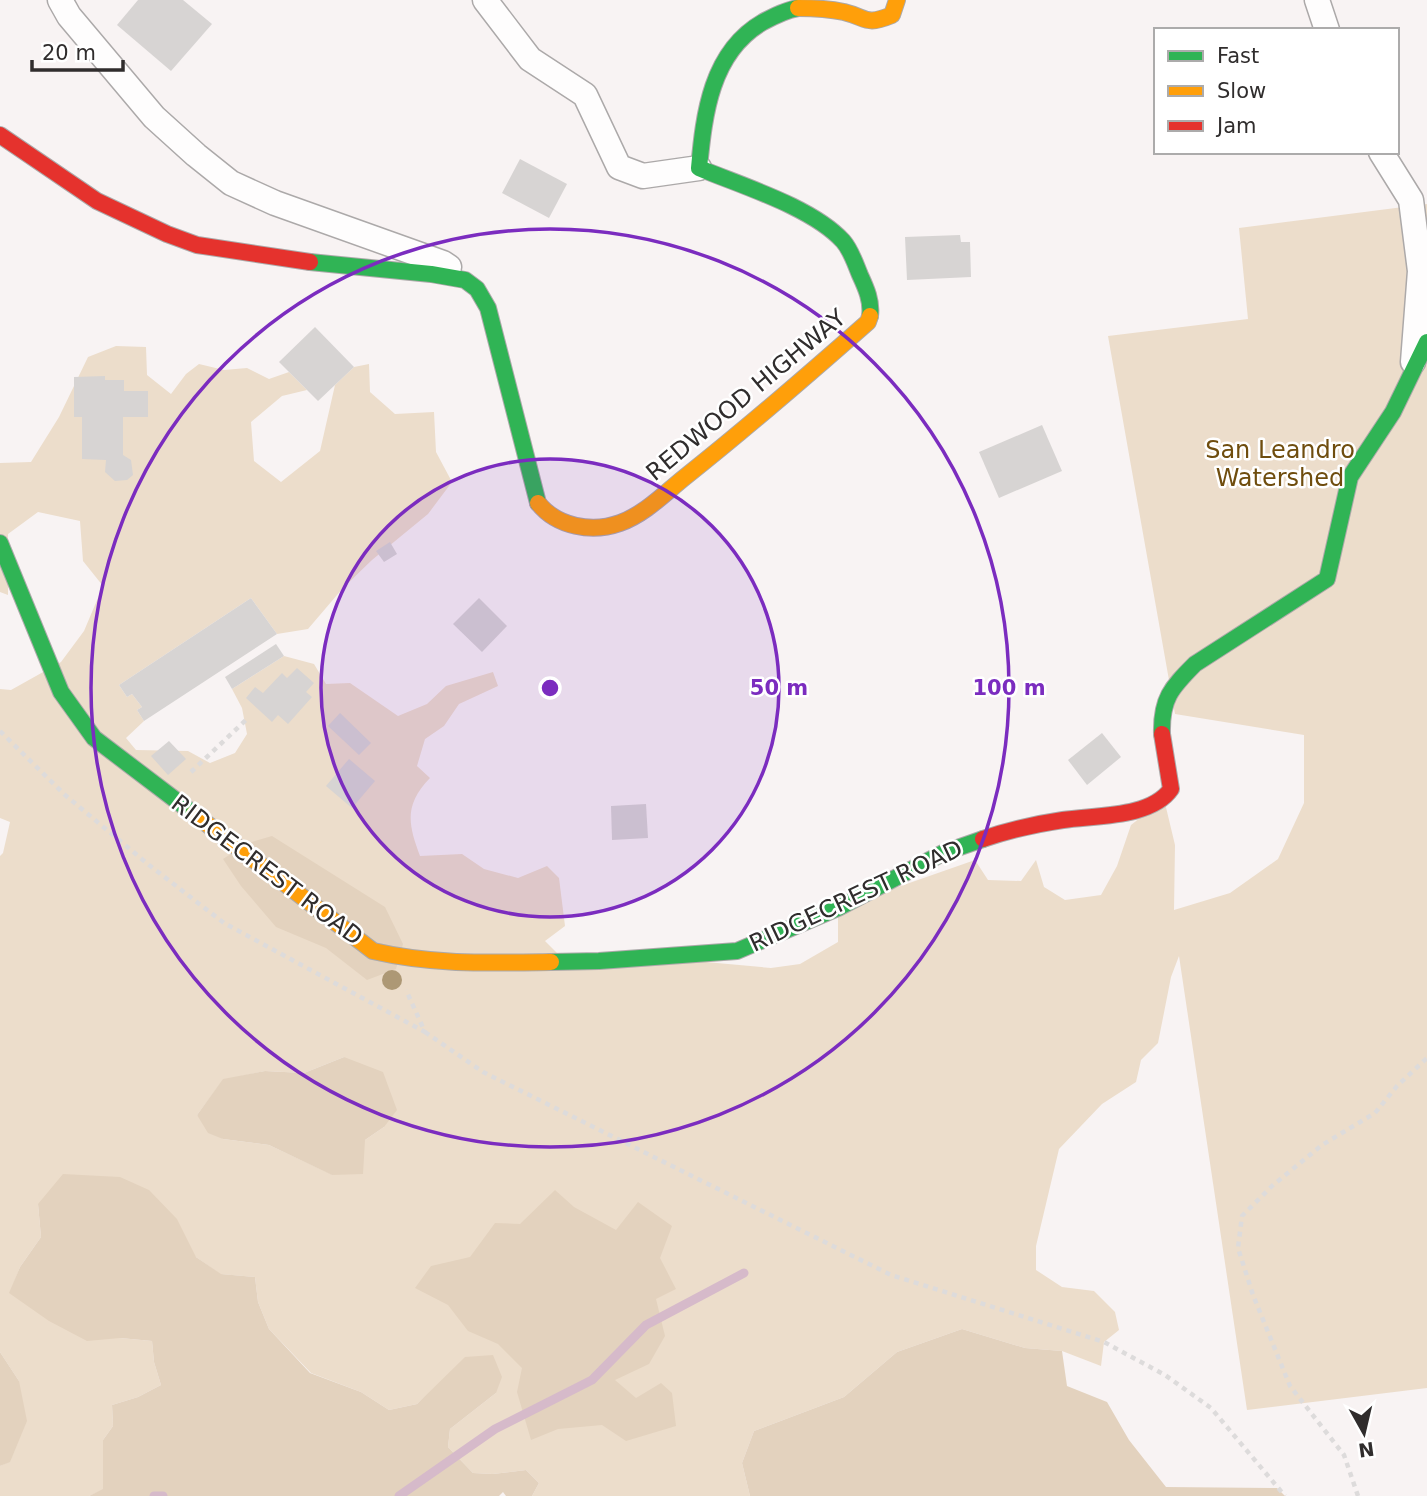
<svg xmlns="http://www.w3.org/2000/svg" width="1427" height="1496" font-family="'DejaVu Sans',sans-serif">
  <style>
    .green { fill: #ecddcb; fill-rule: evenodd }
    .forest { fill: #e3d2be }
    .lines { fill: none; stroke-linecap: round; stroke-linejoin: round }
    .stream { stroke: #d6baca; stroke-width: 9 }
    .building { fill: #d7d4d3 }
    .street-casing { stroke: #aca9a9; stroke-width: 27 }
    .fast-casing { stroke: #aca9a9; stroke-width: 18 }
    .slow-casing { stroke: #aca9a9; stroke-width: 18 }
    .jam-casing { stroke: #aca9a9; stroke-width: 18 }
    .path { stroke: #dddbdb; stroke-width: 4.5; stroke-dasharray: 5 5; stroke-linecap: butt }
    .street { stroke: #fefdfd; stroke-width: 24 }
    .fast { stroke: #30b455; stroke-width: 16 }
    .slow { stroke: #ff9f0a; stroke-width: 16 }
    .jam { stroke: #e5322d; stroke-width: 16 }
    .tree { fill: #ad9875 }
    .ring { fill: none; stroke: #7b2cbf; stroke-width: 3.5 }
    .labels { text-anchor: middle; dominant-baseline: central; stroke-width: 5; stroke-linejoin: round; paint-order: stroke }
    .street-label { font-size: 24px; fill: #302d2d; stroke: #fff }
    .park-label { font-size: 24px; fill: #6f4d0e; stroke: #fff }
    .centre { fill: #7b2cbf; stroke: #fff; stroke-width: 3.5 }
    .ring-label { font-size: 21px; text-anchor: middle; font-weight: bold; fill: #7b2cbf; stroke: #fff; stroke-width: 5; stroke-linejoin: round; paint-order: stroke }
  </style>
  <rect width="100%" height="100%" fill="#f8f3f3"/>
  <path class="green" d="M1427 204V1388L1247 1410 1179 956 1171 977 1158 1043 1141 1060 1136 1082 1102 1104 1059 1149 1036 1246V1270L1062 1287 1094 1291 1115 1312 1119 1330 1104 1342 1101 1366 1062 1351 1025 1348 962 1329 897 1352 844 1397 754 1431 742 1463 750 1496H532L539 1483 526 1470 493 1474 473 1473 448 1447 450 1429 496 1393 440 1383 417 1404 389 1410 361 1392 311 1373 269 1329 258 1302 255 1277 220 1274 196 1257 38 1204 41 1237 20 1267 10 1293 120 1338 152 1341 154 1362 161 1385 138 1397 112 1405 113 1426 103 1440V1490L89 1496H0V1466L10 1461 19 1381 0 1352V856L3 853 10 822 0 818V689L11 690 61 662 84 631 103 586 83 561 80 521 38 512 8 534V595L0 592V463L31 462 59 417 88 357 116 346 146 347 147 375 171 394 186 374 199 364 224 370 247 368 269 379 289 372 307 390 282 396 251 422 254 461 281 482 320 451 335 385 354 367 369 364 370 392 395 414 434 412 436 452 452 482 428 514 372 560 343 588 308 629 277 634 251 598 119 685 127 697 132 694 142 707 137 710 144 721 126 738 136 750 188 751 210 763 235 753 247 734 242 708 232 689 284 656 314 664 326 684 350 683 398 716 427 704 446 686 493 672 498 686 459 704 444 726 425 739 417 766 430 778C404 805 408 824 420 856L462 854 484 869 518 878 547 866 559 878 565 926 545 941 566 962H706L771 968 800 964 838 942V908L975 860 988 880 1021 881 1036 860 1044 887 1065 900 1101 895 1117 866 1131 825 1164 799 1175 845 1174 910 1230 893 1278 859 1304 803V735L1175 714 1108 336 1248 319 1239 228ZM344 1057 384 1127 365 1140 333 1175 269 1145 223 1139 197 1115 223 1080 265 1071 304 1073Z"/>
  <g class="forest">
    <path d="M272 836 385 907 403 944 396 969 367 980 326 948 276 927 241 886 223 859 248 843Z"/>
    <path d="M344 1057 383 1072 397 1110 384 1127 365 1140 363 1174 332 1175 269 1145 223 1139 208 1133 197 1115 223 1079 265 1071 304 1073Z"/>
    <path d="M63 1174 120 1177 149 1190 177 1219 196 1257 221 1274 255 1277 258 1302 269 1329 310 1373 361 1392 389 1410 417 1404 465 1357 493 1355 502 1377 496 1393 450 1429 448 1447 473 1473 493 1474 526 1470 539 1483 532 1496H506L503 1492 499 1496H89L103 1489V1440L113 1426 112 1405 138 1397 161 1385 154 1362 152 1341 120 1338 87 1341 49 1321 9 1293 20 1267 41 1237 38 1204Z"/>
    <path d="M555 1190 574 1207 616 1230 638 1202 672 1226 660 1258 676 1289 656 1299 665 1336 649 1364 615 1380 636 1398 661 1383 672 1393 676 1426 626 1441 602 1425 558 1429 531 1440 517 1392 522 1368 498 1344 468 1331 448 1305 415 1288 431 1266 470 1257 495 1223 520 1224Z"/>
    <path d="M962 1329 1025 1348 1062 1351 1067 1386 1107 1402 1129 1440 1166 1487 1277 1488 1285 1496H750L742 1463 754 1431 844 1397 897 1352Z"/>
    <path d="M0 1352 19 1381 27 1421 10 1462 0 1466Z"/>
  </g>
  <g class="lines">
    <g class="stream">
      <path d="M154 1496H163"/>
      <path d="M399 1496 495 1429 592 1380 646 1325 744 1273"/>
    </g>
  </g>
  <g class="building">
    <path d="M138 0H183L212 24 171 71 117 25Z"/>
    <path d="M520 159 567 184 549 218 502 193Z"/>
    <path d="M960 235 961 242H970L971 277 907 280 905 237Z"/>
    <path d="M315 327 354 367 318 401 279 362Z"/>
    <path d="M105 376V380H124V391H148V417H123V455L131 460 133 475 127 480 115 481 105 472 106 460 82 459V417H74V377Z"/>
    <path d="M1042 425 1062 471 999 498 979 452Z"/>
    <path d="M390 542 397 554 384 562 376 551Z"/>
    <path d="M251 598 277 634 144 721 137 710 142 707 132 694 127 697 119 685Z"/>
    <path d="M479 598 507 626 482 652 453 624Z"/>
    <path d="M276 644 284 656 232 689 225 677Z"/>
    <path d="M297 668 314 683 306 692 312 697 288 724 278 715 272 722 246 698 255 687 263 693 282 673 287 678Z"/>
    <path d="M340 713 371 743 359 755 328 726Z"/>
    <path d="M1102 733 1121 757 1087 785 1068 760Z"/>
    <path d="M169 741 186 759 168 775 151 756Z"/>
    <path d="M349 759 375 781 352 808 326 786Z"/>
    <path d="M646 804 648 838 612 840 611 806Z"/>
  </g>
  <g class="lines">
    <defs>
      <g id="street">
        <path d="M60 0 69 16 154 117 196 155 231 183 275 203 443 263 449 267"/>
        <path d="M485 0 530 59 585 95 619 167 643 176 699 168"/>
        <path d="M1317 0 1327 30"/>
        <path d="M1381 152 1411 200 1420 271 1413 362"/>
      </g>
      <g id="fast">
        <path d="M798 8C786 10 774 16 763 22 711 52 704 114 699 168 742 186 812 207 843 241 851 250 855 263 860 275 866 288 872 301 870 316"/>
        <path d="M310 262 431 274 465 280 477 289 488 308 538 503"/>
        <path d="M0 543 61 692 94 738 194 814"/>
        <path d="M1162 734C1161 699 1171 688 1195 664L1327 579 1350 477 1393 412 1427 342"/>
        <path d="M551 962 599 961 737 951 838 908 943 853 983 839"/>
      </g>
      <g id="slow">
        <path d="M798 8C813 8 830 9 844 12 868 18 865 26 892 15L897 0"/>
        <path d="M538 503C557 527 592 533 620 523 645 514 665 493 685 477 748 427 808 375 868 322L870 316"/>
        <path d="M194 814 373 951C433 965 490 963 551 962"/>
      </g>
      <g id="jam">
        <path d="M0 135 97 201 167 234 197 245 310 262"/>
        <path d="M983 839C1009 830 1036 824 1063 820 1096 815 1151 818 1171 789L1162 734"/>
      </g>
    </defs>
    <use href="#street" class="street-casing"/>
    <use href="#fast" class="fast-casing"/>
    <use href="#slow" class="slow-casing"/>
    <use href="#jam" class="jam-casing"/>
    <g class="path">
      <path d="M0 731 65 795 149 865 224 923 425 1032 406 990"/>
      <path d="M191 772 247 719"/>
      <path d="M425 1032 483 1072 891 1275 1104 1342 1165 1375 1211 1408 1285 1496"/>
      <path d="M1358 1496 1344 1455 1290 1386 1253 1295 1238 1248 1242 1216 1272 1186 1322 1145 1375 1113 1397 1086 1427 1058"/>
    </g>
    <use href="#street" class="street"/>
    <use href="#fast" class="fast"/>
    <use href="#slow" class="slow"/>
    <use href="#jam" class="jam"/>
  </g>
  <circle class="tree" cx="392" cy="980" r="10"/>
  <circle cx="550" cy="688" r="229" fill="#7b2cbf" fill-opacity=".12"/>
  <g class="ring">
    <circle cx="550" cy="688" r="229"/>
    <circle cx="550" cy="688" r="459"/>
  </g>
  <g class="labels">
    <g class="street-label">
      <text transform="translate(746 395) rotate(-40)">REDWOOD HIGHWAY</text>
      <text transform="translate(267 870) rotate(37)">RIDGECREST ROAD</text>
      <text transform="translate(856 896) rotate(-25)">RIDGECREST ROAD</text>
    </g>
    <g class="park-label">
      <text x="1280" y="450">San Leandro<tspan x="1280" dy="28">Watershed</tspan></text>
    </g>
  </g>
  <circle cx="550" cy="688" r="10" class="centre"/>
  <g class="ring-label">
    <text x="779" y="695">50 m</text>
    <text x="1009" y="695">100 m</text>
  </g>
  <rect x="1154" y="28" width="245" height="126" fill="#ffffff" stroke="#acabab" stroke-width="2"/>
  <rect x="1168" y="51" width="35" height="10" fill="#30b455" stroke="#acabab" stroke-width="2"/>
  <text x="1217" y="63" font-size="21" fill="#302d2d">Fast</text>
  <rect x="1168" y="86" width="35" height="10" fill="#ff9f0a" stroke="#acabab" stroke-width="2"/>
  <text x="1217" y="98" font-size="21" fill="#302d2d">Slow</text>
  <rect x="1168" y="121" width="35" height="10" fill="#e5322d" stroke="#acabab" stroke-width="2"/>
  <text x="1217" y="133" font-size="21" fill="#302d2d">Jam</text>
  <g transform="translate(1364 1433) rotate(172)" stroke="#ffffff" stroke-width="5" paint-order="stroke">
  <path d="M0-5L12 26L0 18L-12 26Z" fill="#302d2d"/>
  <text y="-10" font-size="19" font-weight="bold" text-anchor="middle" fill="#302d2d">N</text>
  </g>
  <path d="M32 60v10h91v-10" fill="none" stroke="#302d2d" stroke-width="3.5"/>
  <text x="42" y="60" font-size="21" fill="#302d2d" stroke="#ffffff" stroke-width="5" paint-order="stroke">20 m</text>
</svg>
